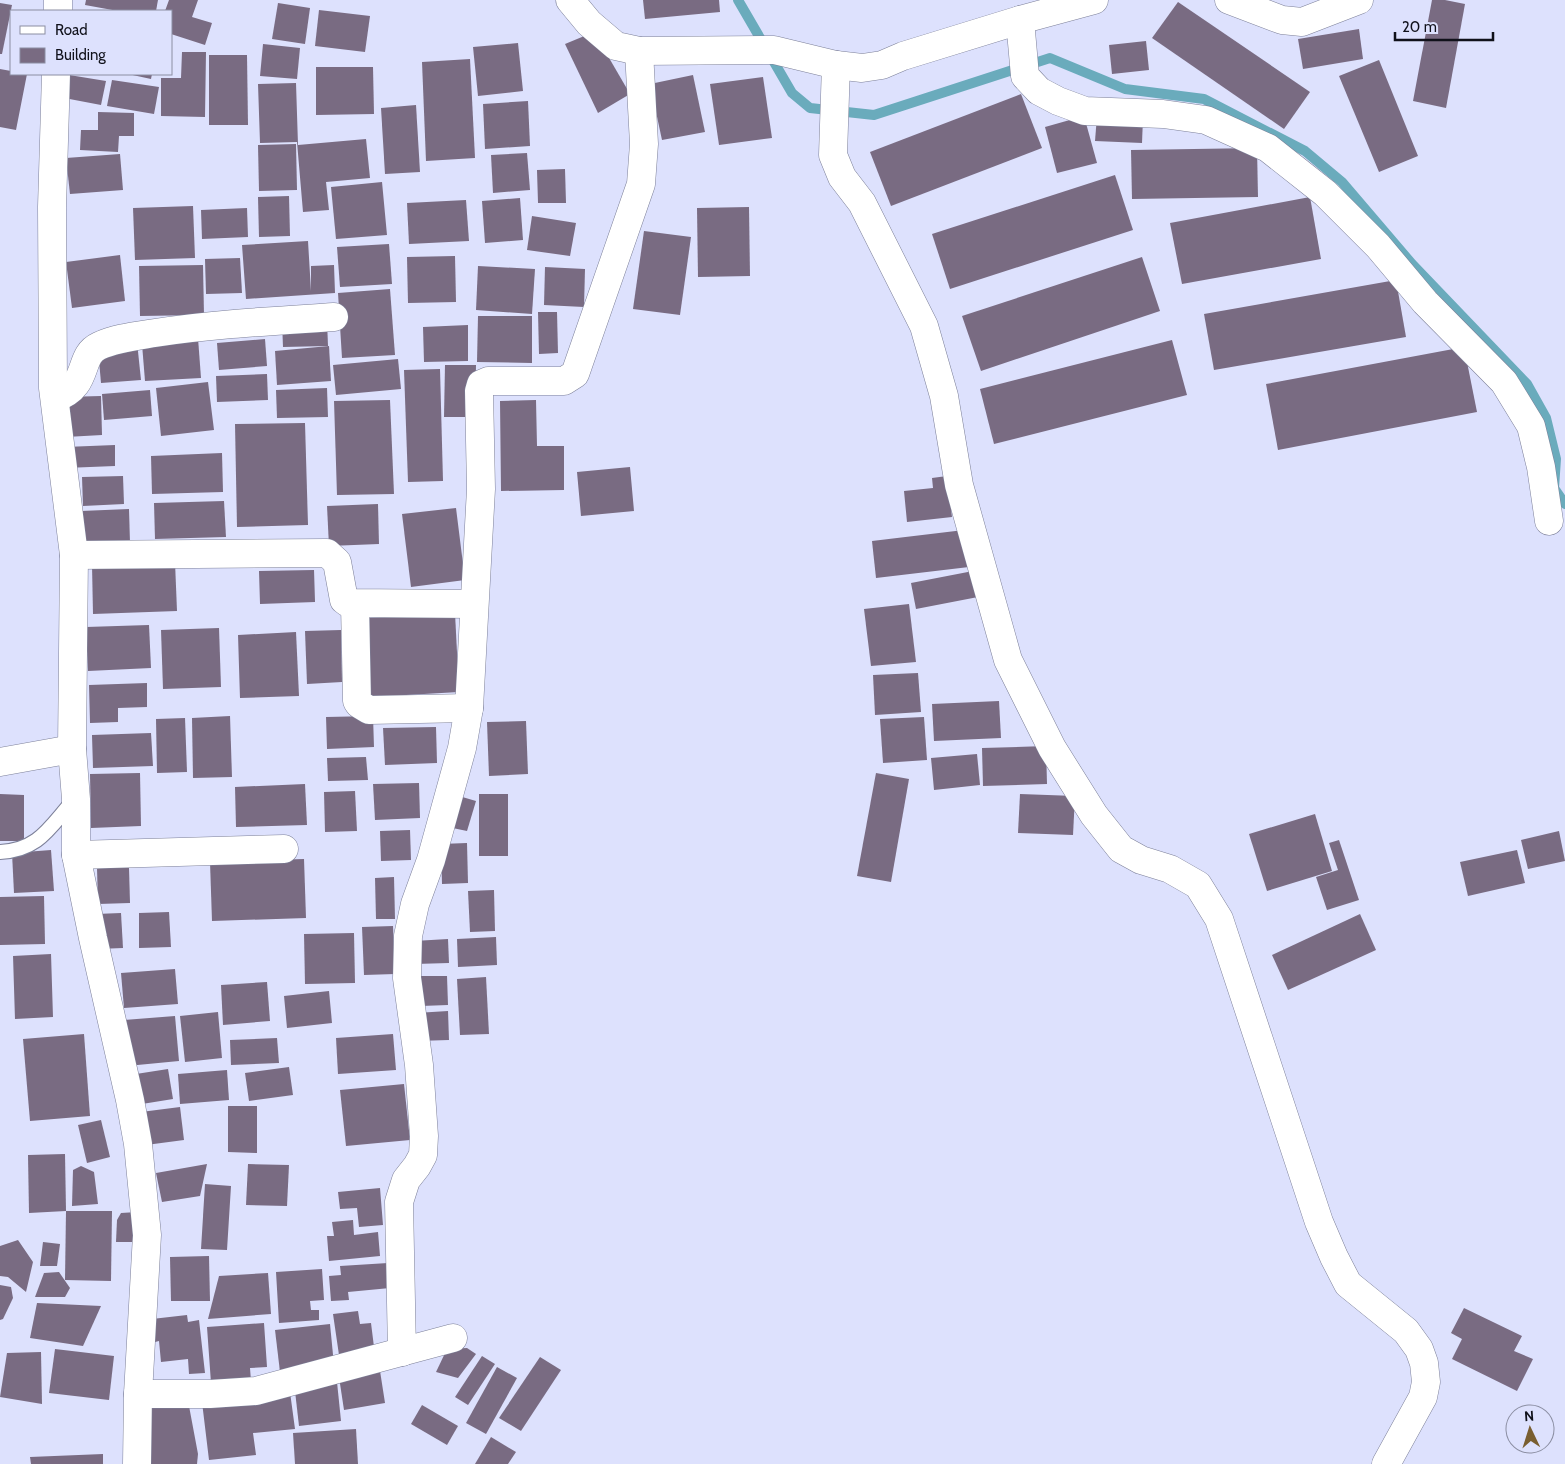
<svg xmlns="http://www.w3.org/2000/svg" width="1565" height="1464" font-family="Cabin,sans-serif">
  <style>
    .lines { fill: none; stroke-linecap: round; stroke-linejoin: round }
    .stream { stroke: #6aabbc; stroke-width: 10 }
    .building { fill: #796b82 }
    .lane-casing { stroke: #7d8099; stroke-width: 16 }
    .street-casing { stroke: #7d8099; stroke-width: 29 }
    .lane { stroke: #fff; stroke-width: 14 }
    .street { stroke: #fff; stroke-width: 28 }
  </style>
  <rect width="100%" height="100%" fill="#dde1fd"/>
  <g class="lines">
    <path class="stream" d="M738 0 792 93 810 108 874 115 1050 58 1125 89 1204 99 1305 151 1342 182 1412 264 1527 384 1546 418 1556 459 1554 488 1565 504"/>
  </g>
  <g class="building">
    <path d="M86 0H158L156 11H118L85 5Z"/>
    <path d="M169 0H198L192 17 212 23 205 45 171 34V11H165Z"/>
    <path d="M643 0H719L720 12 645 19Z"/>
    <path d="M1432 0H1445L1465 4 1446 108 1413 101Z"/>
    <path d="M1178 2 1310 92 1284 129 1152 38Z"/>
    <path d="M0 3 12 5 2 54H0Z"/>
    <path d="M278 3 310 8 305 44 272 39Z"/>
    <path d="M319 10 370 16 365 52 315 46Z"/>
    <path d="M1359 29 1363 59 1303 69 1298 39Z"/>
    <path d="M594 32 630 94 598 113 565 44Z"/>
    <path d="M1146 41 1149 70 1112 74 1109 45Z"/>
    <path d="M518 43 523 91 478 96 473 47Z"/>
    <path d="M263 44 300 48 297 79 260 76Z"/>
    <path d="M182 52H206L205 117 161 116V78H181Z"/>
    <path d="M209 55H247L248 125H209Z"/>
    <path d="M470 59 475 158 426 161 422 62Z"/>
    <path d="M1379 60 1418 156 1379 172 1339 76Z"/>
    <path d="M316 67H373L374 114 316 115Z"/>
    <path d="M0 69 11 71V74H27L16 130 0 127Z"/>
    <path d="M63 74 106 81 101 105 59 97Z"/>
    <path d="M128 74H152L151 79Z"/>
    <path d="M693 75 705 132 662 140 650 84Z"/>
    <path d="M763 77 772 138 719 145 710 84Z"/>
    <path d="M112 80 159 87 154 114 107 106Z"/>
    <path d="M296 83 298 145 366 139 370 178 326 182 329 210 303 212 297 142 260 143 258 84Z"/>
    <path d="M1021 94 1042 148 891 206 870 152Z"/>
    <path d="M528 101 530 146 485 149 483 104Z"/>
    <path d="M416 105 420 172 385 174 381 108Z"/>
    <path d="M98 112 134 113V136H119L118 152 80 150 81 130H98Z"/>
    <path d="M1084 116 1097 163 1057 173 1045 127Z"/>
    <path d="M1097 116 1143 118 1142 143 1095 141Z"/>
    <path d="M296 144 297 190 259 191 258 145Z"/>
    <path d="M1257 148 1258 197 1132 199 1131 150Z"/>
    <path d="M527 153 530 190 493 193 491 155Z"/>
    <path d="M120 154 123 190 70 194 66 158Z"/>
    <path d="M565 169 566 203H538L537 170Z"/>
    <path d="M1115 175 1133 230 950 289 932 234Z"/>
    <path d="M382 182 387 235 336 239 331 187Z"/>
    <path d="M289 196 290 236 259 237 258 197Z"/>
    <path d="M1310 197 1321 259 1182 284 1170 223Z"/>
    <path d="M520 198 523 240 485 243 482 201Z"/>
    <path d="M466 200 469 241 409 244 407 203Z"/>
    <path d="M193 206 195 258 135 260 133 208Z"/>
    <path d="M749 207 750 276 698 277 697 208Z"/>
    <path d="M247 208 248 237 202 239 201 210Z"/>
    <path d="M532 216 576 223 570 256 527 250Z"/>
    <path d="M644 231 691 237 680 315 633 309Z"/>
    <path d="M308 241 311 291V266L334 265 335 293 246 299 242 245Z"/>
    <path d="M389 244 392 284 340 287 337 247Z"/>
    <path d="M120 255 125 301 72 308 66 262Z"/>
    <path d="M455 256 456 302 408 303 407 257Z"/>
    <path d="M1142 257 1160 311 981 371 962 316Z"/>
    <path d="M240 258 242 293 206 294 205 259Z"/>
    <path d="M203 265 204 315 140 316 139 266Z"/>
    <path d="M478 266 535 269 532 314 476 310Z"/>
    <path d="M545 267 585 269 584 307 544 305Z"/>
    <path d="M1396 280 1406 337 1214 370 1204 314Z"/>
    <path d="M390 289 395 355 342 358 338 293Z"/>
    <path d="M538 312H557L558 353 539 354Z"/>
    <path d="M478 316H532V363L477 362Z"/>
    <path d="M327 321 328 346 283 347 282 322Z"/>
    <path d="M468 325V361L424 362 423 327Z"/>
    <path d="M198 338 201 378 145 381 142 344Z"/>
    <path d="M265 339 267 366 219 370 217 343Z"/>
    <path d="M1172 340 1187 395 994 444 980 389Z"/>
    <path d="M137 342 141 380 101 383 98 349Z"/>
    <path d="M329 346 331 381 277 385 275 351Z"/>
    <path d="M1464 347 1477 412 1278 450 1266 384Z"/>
    <path d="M398 359 401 389 336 395 333 365Z"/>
    <path d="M445 365H476L475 417H444Z"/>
    <path d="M440 369 443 481 408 482 404 370Z"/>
    <path d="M267 374 268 400 217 402 216 376Z"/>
    <path d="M208 382 214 430 161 436 156 388Z"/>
    <path d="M327 388 328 417 277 418 276 390Z"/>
    <path d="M150 390 152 416 104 420 102 394Z"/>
    <path d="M101 396 102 435 66 437 64 397Z"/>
    <path d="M390 400 394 494 337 495 334 401Z"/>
    <path d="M536 400 537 446H564V490L501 491 500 401Z"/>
    <path d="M305 423 308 525 237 527 235 424Z"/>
    <path d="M115 445V466L65 468V447Z"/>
    <path d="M222 453 223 492 152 494 151 456Z"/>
    <path d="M630 467 634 511 581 516 577 472Z"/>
    <path d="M123 476 124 504 83 506 82 477Z"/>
    <path d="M947 476 952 517 907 522 904 491 933 488 932 478Z"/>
    <path d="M224 501 226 537 155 539 154 503Z"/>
    <path d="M378 504 379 544 329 546 327 506Z"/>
    <path d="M456 508 465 580 411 587 402 514Z"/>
    <path d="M129 509 130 543 82 545 81 511Z"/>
    <path d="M964 530 969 567 876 578 872 541Z"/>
    <path d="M175 562 177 611 93 614 92 565Z"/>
    <path d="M314 570 315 602 260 604 259 571Z"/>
    <path d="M973 571 978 597 916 609 911 583Z"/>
    <path d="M909 604 916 662 871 666 864 609Z"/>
    <path d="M455 613 459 692 371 697 367 618Z"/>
    <path d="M149 625 151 668 88 671 86 627Z"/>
    <path d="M219 628 221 687 163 689 161 630Z"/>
    <path d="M341 630 342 682 307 684 305 631Z"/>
    <path d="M296 632 299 696 240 698 238 635Z"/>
    <path d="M918 673 921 712 875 715 873 675Z"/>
    <path d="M147 683V707L118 708V722L90 723 89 685Z"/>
    <path d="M999 701 1001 738 934 741 932 704Z"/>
    <path d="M230 716 232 777 193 778 192 718Z"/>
    <path d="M373 716 374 747 327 749 326 717Z"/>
    <path d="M924 717 927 760 883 763 880 719Z"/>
    <path d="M185 718 187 772 157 773 156 719Z"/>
    <path d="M526 721 528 774 489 776 487 722Z"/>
    <path d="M436 727 437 763 385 765 383 728Z"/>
    <path d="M151 733 153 766 93 768 92 735Z"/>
    <path d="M1046 746 1047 784 983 786 982 748Z"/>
    <path d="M977 754 980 785 934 790 931 758Z"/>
    <path d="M366 757 368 780 328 781 327 758Z"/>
    <path d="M140 773 141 826 91 828 90 774Z"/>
    <path d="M876 773 909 779 891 882 857 876Z"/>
    <path d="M419 783 420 818 375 820 373 784Z"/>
    <path d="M305 784 307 825 236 827 235 787Z"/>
    <path d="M355 791 357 831 325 832 324 792Z"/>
    <path d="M0 794 24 795V841H0Z"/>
    <path d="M452 794 476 801 467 831 443 826Z"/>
    <rect x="479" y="794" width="29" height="62"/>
    <path d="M1020 794 1075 796 1073 835 1018 833Z"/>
    <path d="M1315 814 1332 871 1267 891 1249 834Z"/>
    <path d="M410 830 411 860 381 861 380 831Z"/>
    <path d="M1559 831 1565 861 1528 869 1521 840Z"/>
    <path d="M1339 840 1359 900 1327 910 1316 877 1338 870 1329 843Z"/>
    <path d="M467 843 468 883 442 884 441 844Z"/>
    <path d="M51 850 54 891 14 893 12 853Z"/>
    <path d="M1517 850 1525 883 1468 896 1460 862Z"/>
    <path d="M304 859 306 918 212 921 210 862Z"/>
    <path d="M97 868H129L130 903 98 904Z"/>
    <path d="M394 877 395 919H376L375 878Z"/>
    <path d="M494 890 495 931 470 932 468 891Z"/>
    <path d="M44 896 45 944 0 945V897Z"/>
    <path d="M169 912 171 947 139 948V913Z"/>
    <path d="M121 913 123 948 98 949 96 914Z"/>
    <path d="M1360 914 1376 950 1288 990 1272 955Z"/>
    <path d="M393 926 395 974 364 975 362 927Z"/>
    <path d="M354 933 355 983 305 984 304 934Z"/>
    <path d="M496 937 497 965 458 967 457 939Z"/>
    <path d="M448 939 449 963 415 964 414 941Z"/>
    <path d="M51 954 53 1017 15 1019 13 956Z"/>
    <path d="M175 969 178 1004 124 1008 121 973Z"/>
    <path d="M420 976H447L448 1005 421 1006Z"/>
    <path d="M486 977 489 1034 460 1035 457 979Z"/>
    <path d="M267 982 270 1021 223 1025 221 985Z"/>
    <path d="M329 991 332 1023 287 1028 284 996Z"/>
    <path d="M448 1011 449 1040 417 1041 416 1013Z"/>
    <path d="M218 1012 222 1058 185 1062 180 1016Z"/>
    <path d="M175 1016 179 1061 127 1066 124 1020Z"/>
    <path d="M84 1034 90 1116 30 1121 23 1039Z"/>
    <path d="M393 1034 396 1070 338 1074 336 1038Z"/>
    <path d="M277 1038 279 1063 231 1065 230 1040Z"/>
    <path d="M289 1067 293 1095 249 1101 245 1073Z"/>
    <path d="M168 1069 173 1099 142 1104 136 1074Z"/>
    <path d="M227 1070 229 1100 180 1104 178 1074Z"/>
    <path d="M404 1084 410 1140 346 1146 340 1090Z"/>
    <path d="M228 1106H257V1153L228 1152Z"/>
    <path d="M180 1107 184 1140 146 1145 141 1112Z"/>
    <path d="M101 1120 110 1157 87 1163 78 1125Z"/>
    <path d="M65 1154 66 1211 29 1213 28 1155Z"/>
    <path d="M207 1164 200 1196 162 1202 156 1173Z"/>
    <path d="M248 1164 289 1165 287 1206 246 1205Z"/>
    <path d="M81 1166 94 1172 98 1204 72 1206 73 1170Z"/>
    <path d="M205 1184 231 1186 227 1250 201 1249Z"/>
    <path d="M380 1188 383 1225 359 1227 357 1208 340 1209 338 1192Z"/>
    <path d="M66 1211H112L111 1281 65 1280Z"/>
    <path d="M137 1212 136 1242H116L117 1220 121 1213Z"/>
    <path d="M353 1220 354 1235 378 1232 380 1256 329 1261 327 1236H334L332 1222Z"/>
    <path d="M18 1240 33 1262 26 1292 8 1277 0 1276V1246Z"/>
    <path d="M43 1242 60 1244 57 1266H40Z"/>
    <path d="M209 1256 210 1301H171L170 1257Z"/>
    <path d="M388 1263 390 1288 348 1292 349 1300 331 1301 329 1276 341 1275 340 1266Z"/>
    <path d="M322 1269 324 1300 310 1301 311 1310H319V1320L279 1323 276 1272Z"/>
    <path d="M59 1272 70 1288 65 1297H35L44 1273Z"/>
    <path d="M268 1273 271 1314 208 1319 219 1276Z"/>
    <path d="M0 1285 11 1287 13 1298 3 1319 0 1320Z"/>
    <path d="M37 1303 101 1306 83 1346 30 1338Z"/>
    <path d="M1464 1308 1522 1336 1514 1351 1533 1359 1517 1391 1452 1359 1462 1339 1451 1333Z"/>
    <path d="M358 1311 360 1324 371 1323 375 1355H339L333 1314Z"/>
    <path d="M187 1315 188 1322 199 1320 205 1373 189 1374 188 1359 161 1362 159 1341 155 1342 152 1319Z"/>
    <path d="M264 1323 267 1367 250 1368 251 1381 211 1383 207 1327Z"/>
    <path d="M330 1324 334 1365 280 1372 275 1330Z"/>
    <path d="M467 1348 476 1354 458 1378 436 1372 447 1349Z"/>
    <path d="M55 1349 114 1356 109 1400 49 1393Z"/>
    <path d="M41 1352 42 1404 0 1397 7 1353Z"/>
    <path d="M482 1356 495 1364 468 1405 455 1397Z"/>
    <path d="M540 1357 561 1370 521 1431 499 1418Z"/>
    <path d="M497 1367 517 1378 486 1434 466 1423Z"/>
    <path d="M380 1371 385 1403 344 1410 339 1377Z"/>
    <path d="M337 1382 341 1421 299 1426 295 1391Z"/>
    <path d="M290 1392 295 1429 253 1433 256 1455 209 1460 202 1402Z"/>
    <path d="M422 1405 458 1426 447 1445 411 1424Z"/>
    <path d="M189 1406 198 1454 197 1464H146V1408Z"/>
    <path d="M356 1429 358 1464H295L293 1433Z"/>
    <path d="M491 1437 516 1452 508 1464H475Z"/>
    <path d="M103 1454V1464H31L30 1457Z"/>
  </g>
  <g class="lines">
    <defs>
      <path id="lane" d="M0 852C40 850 50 826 75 799"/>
      <g id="street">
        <path d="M570 0 589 23 616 46 639 51 774 50 836 65 862 68 882 65 903 56 1020 20 1094 0"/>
        <path d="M1229 0 1282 20 1302 22 1359 0"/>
        <path d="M58 11V0"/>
        <path d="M1020 20 1025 76 1039 91 1058 101 1085 111 1163 114 1206 120 1268 148 1325 193 1378 246 1425 302 1504 382 1531 426 1541 467 1549 521"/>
        <path d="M836 65 833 155 842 177 862 203 924 326 944 396 959 485 1008 660 1052 748 1094 815 1121 849 1141 860 1170 869 1198 885 1219 919 1319 1222 1334 1257 1348 1284 1406 1331 1419 1349 1424 1363 1426 1382 1423 1397 1386 1464"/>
        <path d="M56 74 52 207 53 388 74 555 72 749 76 799V855L93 938 130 1100 138 1144 147 1235 138 1394 137 1464"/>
        <path d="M55 398C91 386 77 356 99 346 116 338 136 336 155 333 214 324 274 321 334 317"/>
        <path d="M74 555 327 553 337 562 344 600 348 603 474 604"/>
        <path d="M355 604 357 701 359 704 369 710 469 708"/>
        <path d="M0 762 72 749"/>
        <path d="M76 855 284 849"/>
        <path d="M402 1352 399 1202 406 1180 417 1166 423 1155 424 1136 419 1065 407 978 408 936 415 904 431 860 462 748 469 708 481 489 479 391 481 384 488 381H564L575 374 641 184 644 144 639 51"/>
        <path d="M138 1394H210L256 1391 453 1338"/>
      </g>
    </defs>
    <use href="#lane" class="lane-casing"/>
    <use href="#street" class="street-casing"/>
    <use href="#lane" class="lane"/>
    <use href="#street" class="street"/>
  </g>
  <rect x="10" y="10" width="162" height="65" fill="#dde1fd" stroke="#8b8ea2"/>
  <rect x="20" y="26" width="25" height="8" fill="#ffffff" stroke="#8b8ea2"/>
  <text x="55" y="35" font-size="15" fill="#10111a">Road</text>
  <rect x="20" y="48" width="25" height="15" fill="#796b82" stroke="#8b8ea2"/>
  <text x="55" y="60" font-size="15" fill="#10111a">Building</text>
  <g transform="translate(1530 1429) rotate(356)"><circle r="24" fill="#dde1fd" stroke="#8b8ea2"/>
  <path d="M0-4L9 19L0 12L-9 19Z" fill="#795e30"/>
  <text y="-8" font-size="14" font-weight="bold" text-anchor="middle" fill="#10111a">N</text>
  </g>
  <path d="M1395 32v8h98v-8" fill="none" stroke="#10111a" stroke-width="2.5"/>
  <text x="1402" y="32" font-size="15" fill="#10111a" stroke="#dde1fd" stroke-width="4" paint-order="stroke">20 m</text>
</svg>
